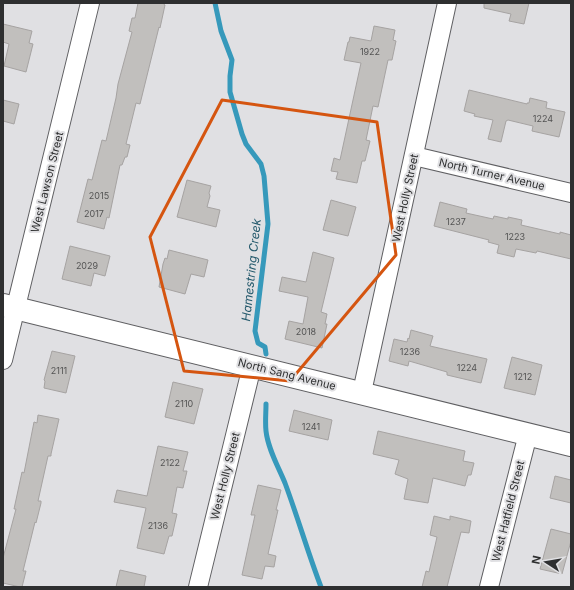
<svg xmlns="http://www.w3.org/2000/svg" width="574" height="590" font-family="Inter,sans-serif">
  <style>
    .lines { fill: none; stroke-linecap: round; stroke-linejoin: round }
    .stream { stroke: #3699bb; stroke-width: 5 }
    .building { fill: #c1bfbd; stroke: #a6a3a2 }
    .street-casing { stroke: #5f5f62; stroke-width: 20 }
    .secondary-casing { stroke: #5f5f62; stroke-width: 24 }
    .street { stroke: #fff; stroke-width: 18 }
    .secondary { stroke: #fff; stroke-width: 22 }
    .marked { fill: none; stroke: #d55510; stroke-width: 3; stroke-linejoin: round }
    .labels { text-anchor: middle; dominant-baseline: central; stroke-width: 4; stroke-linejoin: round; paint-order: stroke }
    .number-label { font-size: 9px; fill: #535353 }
    .street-label { font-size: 11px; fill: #2e2f30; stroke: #e0e0e3 }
    .water-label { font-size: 12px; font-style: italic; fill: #24596c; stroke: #e0e0e3 }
  </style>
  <rect width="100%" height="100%" fill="#e0e0e3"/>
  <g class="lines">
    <g class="stream">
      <path d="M215 3 221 31 232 60 230 76V92L242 134 246 144 261 164 264 176 268 224 255 331 258 343 265 347 266 354"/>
      <path d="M266 404C266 413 265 422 266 431 268 449 278 466 285 483 298 518 308 553 321 587"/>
    </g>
  </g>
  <g class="building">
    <path d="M138 3H165L164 5H165L160 28 159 27 140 104 136 103 126 144 130 145 127 157H125L122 165H120L109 218 107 217 104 229 77 222 88 179 92 180 102 140 106 141 116 98 118 84 132 32 129 31 132 18H135Z"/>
    <path d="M484 3H529L524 24 509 21 511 14 484 8Z"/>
    <path d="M3 24 32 31 29 43 33 44 26 72 4 66 9 44 3 42Z"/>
    <path d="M374 26 395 30 393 40 396 41 392 60H388L378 107 373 106 366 140 370 141 365 161H362L357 183 336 179 338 172 331 171 334 158 340 160 361 63 344 60 348 42H349L350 37 371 41Z"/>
    <path d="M469 90 527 104V103H529L530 98 547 102 546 108 565 112 559 137 532 131 533 126 508 120 506 121 501 142 488 139 493 120 474 116 475 114 464 111Z"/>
    <path d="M3 100 19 104 14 124 3 121Z"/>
    <path d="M187 180 211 186 209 193 210 196 207 207 220 210 216 227 177 217Z"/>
    <path d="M331 200 356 207 348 236 323 230Z"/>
    <path d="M440 202 467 209 466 213 493 219 494 216 508 219V217L522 220 521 225 560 234V232L571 235V259L537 251 536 253 516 249 514 257 497 253 499 245 488 242 489 240 434 226Z"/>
    <path d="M70 246 110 256 105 276 94 273 91 286 62 279Z"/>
    <path d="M169 250 208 260 204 277 191 274 185 294 159 287 163 264 165 258 167 259Z"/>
    <path d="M313 252 334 258 321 312 327 314 325 324H327L322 348 285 339 289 321 303 324 308 297 279 291 282 277 306 282Z"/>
    <path d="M411 330 433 336 430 346 487 359 481 383 447 375V372L409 361 408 366 389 361 394 339 407 342 408 338 409 339Z"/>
    <path d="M52 351 75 356 66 393 44 388 45 381 44 380Z"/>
    <path d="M512 357 542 365 535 395 504 388Z"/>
    <path d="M173 382 203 389 194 424 165 417Z"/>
    <path d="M294 410 332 420 328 440 289 431Z"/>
    <path d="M38 415 59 419 51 454V456H48L38 501H41V503L36 523 35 522 23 571H26L22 587H20L3 583V558L16 509H14L22 472 24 473 34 422 37 423Z"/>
    <path d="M378 431 465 451 463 461 474 463 471 475H468L465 486 433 478 428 503 404 499 408 479 395 474 399 460 373 454Z"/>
    <path d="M158 446 188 452 183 471H187L183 488 177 487 172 513 177 514 172 536H169L164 554 137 548 146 508 114 502 117 490 147 496Z"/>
    <path d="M555 476 571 480V503L550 498Z"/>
    <path d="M258 485 281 490 276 510H278L268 554 276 556 274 567 265 566 262 579 242 575 255 515H251Z"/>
    <path d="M434 516 450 520V516L471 521 469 533 461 532 447 587H422L426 571 429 572 437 537 430 535Z"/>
    <path d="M551 529 571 534V541L562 574 540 569Z"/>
    <path d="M120 570 146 576 144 587H116Z"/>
  </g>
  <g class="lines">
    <defs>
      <g id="street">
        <path d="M414 156 571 193"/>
        <path d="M3 360 90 3"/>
        <path d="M362 392 447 3"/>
        <path d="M198 587 252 366"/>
        <path d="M489 587 528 434"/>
      </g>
      <path id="secondary" d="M3 305 571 445"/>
    </defs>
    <use href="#street" class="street-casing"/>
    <use href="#secondary" class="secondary-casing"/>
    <use href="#street" class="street"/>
    <use href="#secondary" class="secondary"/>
  </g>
  <path class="marked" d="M222 100 377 122 396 255 290 381 184 371 150 237Z"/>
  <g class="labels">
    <g class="number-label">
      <text x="370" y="51">1922</text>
      <text x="543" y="118">1224</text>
      <text x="99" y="195">2015</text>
      <text x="94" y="213">2017</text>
      <text x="456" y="221">1237</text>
      <text x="515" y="236">1223</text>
      <text x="87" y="265">2029</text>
      <text x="306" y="331">2018</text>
      <text x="410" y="351">1236</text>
      <text x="467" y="367">1224</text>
      <text x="59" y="370">2111</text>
      <text x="523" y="376">1212</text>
      <text x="184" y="403">2110</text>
      <text x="311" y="426">1241</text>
      <text x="170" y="462">2122</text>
      <text x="158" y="525">2136</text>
    </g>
    <g class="street-label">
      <text transform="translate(492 174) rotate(13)">North Turner Avenue</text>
      <text transform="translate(47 182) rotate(-76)">West Lawson Street</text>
      <text transform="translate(405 198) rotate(-78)">West Holly Street</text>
      <text transform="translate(287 374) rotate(14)">North Sang Avenue</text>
      <text transform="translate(225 476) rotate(-76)">West Holly Street</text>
      <text transform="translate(508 511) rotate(-76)">West Hatfield Street</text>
    </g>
    <g class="water-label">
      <text transform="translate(251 270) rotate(-84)">Hamestring Creek</text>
    </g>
  </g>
  <rect width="574" height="590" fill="none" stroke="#2e2f30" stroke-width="8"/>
  <g transform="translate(546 562) rotate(282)" stroke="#e0e0e3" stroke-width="3" paint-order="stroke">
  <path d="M0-3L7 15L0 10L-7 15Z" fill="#2e2f30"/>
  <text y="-6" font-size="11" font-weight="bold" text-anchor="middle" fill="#2e2f30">N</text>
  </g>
</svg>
